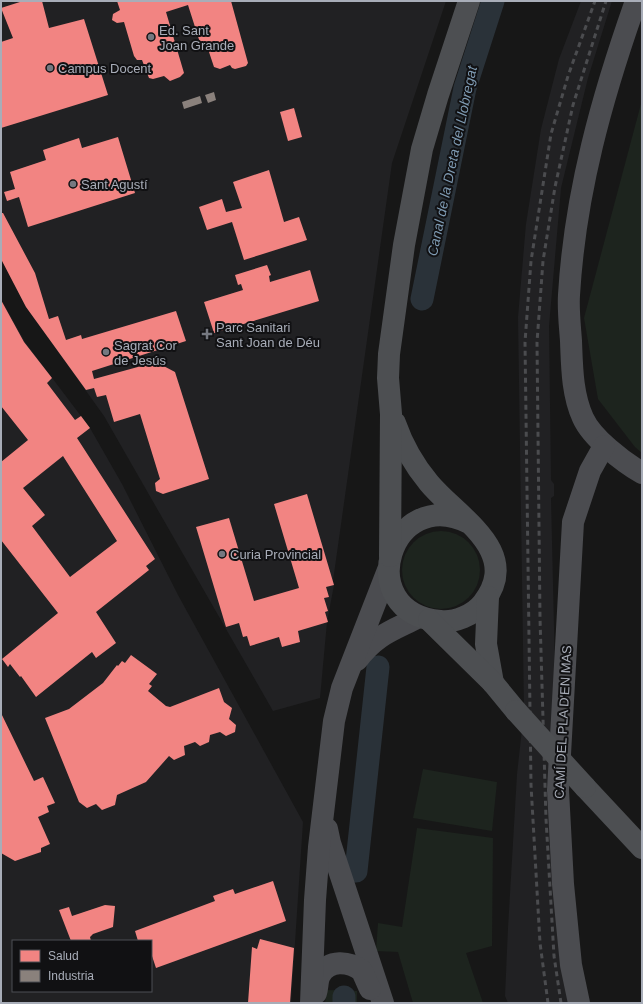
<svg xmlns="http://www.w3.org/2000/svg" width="643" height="1004" font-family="Helvetica,sans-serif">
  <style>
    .built { fill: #212123; fill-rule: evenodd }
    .green { fill: #1d241e }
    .health { fill: #f28482; fill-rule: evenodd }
    .industry { fill: #8a817c }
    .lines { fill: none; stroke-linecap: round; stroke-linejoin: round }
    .canal { stroke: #2a3239; stroke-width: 23 }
    .minor { stroke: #4b4c50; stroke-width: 22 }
    .major { stroke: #4d4f52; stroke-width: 22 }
    .rail { stroke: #4b4c4f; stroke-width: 3; stroke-dasharray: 5 4; stroke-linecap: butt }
    .major-bridge { stroke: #4d4f52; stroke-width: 22 }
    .poi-dot { fill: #757880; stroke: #111113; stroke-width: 1.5 }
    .labels { text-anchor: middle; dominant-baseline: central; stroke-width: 4; stroke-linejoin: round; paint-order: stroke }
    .poi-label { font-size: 13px; fill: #a8adb8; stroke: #111113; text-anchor: start }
    .street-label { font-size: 13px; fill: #a8adb8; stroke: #111113 }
    .water-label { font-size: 14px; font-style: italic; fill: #7f9bb3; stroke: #111113 }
  </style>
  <rect width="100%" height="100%" fill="#171717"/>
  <g class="built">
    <path d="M1 1H446L392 163 333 581 334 585 327 622 320 698 273 711 104 416 26 307 1 259Z"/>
    <path d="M581 1H612L588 78 561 188 549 326 551 480 554 484V496L551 498 556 714 570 1003H508L505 996 508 928 517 774 524 711 518 317 526 224 541 129 559 59Z"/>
    <path d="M1 299 25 342 90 428 122 484 178 595 303 822 291 1003H1ZM13 941H151V991H13Z"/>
  </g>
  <g class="green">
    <path d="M642 100V453L635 447 598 399 584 318Z"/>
    <circle cx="441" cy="570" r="39"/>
    <path d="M423 769 497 782 492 831 413 818Z"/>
    <path d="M417 828 493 838 492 946 466 953 483 1003H413L398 952 376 951 378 923 402 927Z"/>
    <path d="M327 990 357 991V1003H325Z"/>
  </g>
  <g class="health">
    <path d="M23 1H42L49 28 84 19 108 95 1 128V42L13 38 1 8Z"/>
    <path d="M117 1H231L248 63 246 66 235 69 232 68 230 65 220 69 214 67 209 52 202 49 188 5 166 12 184 73 180 77 170 81 164 76 153 79 149 78 142 60H137L134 56 124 22 117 23 112 20 113 14 120 10Z"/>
    <path d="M294 108 302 137 288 141 280 112Z"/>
    <path d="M118 137 135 193 28 227 19 197 7 201 4 192 15 189 10 172 46 160 43 150 79 138 82 148Z"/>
    <path d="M269 170 284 222 299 217 307 240 244 260 232 222 207 230 199 207 222 199 226 212 242 208 233 182Z"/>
    <path d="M1 213H3L35 273 49 319 58 316 66 340 81 335 82 339 176 311 186 341 92 371 94 379 156 362 175 372 209 479 163 494 156 491 155 483 160 479 140 414 114 422 106 395 97 397 94 388 86 390 26 307 1 259Z"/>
    <path d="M267 265 271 275 269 276 270 282 310 270 319 301 214 333 204 302 243 290 241 284 238 285 235 275Z"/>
    <path d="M1 300 24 342 52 378 47 383 75 420 81 416 90 428 77 438 155 559 146 566 149 570 96 612 116 643 96 658 92 652 36 697 21 676 20 677 10 664 8 667 2 659 58 613 1 540V462L28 440 1 406ZM63 456 117 541 70 577 32 526 45 515 23 488Z"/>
    <path d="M307 494 334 585 326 587 329 597 324 598 328 611 325 612 328 622 298 631 300 642 282 647 279 637 250 646 247 636 243 637 239 623 226 627 196 527 229 518 254 601 299 588 274 504Z"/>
    <path d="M131 655 157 674 149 684 152 686 148 691 166 706 170 707 219 688 224 702 232 708 229 719 236 725 235 732 226 736 220 732 210 735 209 742 200 746 195 742 184 746 185 755 174 760 169 756 146 782 117 795 115 805 102 810 96 804 87 808 79 802 45 718 69 709 103 683 117 665 118 666 122 661 125 663Z"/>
    <path d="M1 713 34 781 43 777 55 803 47 806 49 812 38 817 50 844 41 848V852L15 861 1 853Z"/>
    <path d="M273 881 286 921 156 968 151 953V941H138L135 931 215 901 213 896 233 889 235 894Z"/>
    <path d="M105 905 115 906 113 927 93 934 90 937 91 941H71L59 910 69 907 72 916Z"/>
    <path d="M260 939 294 948 290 1003H248L252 947 257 949Z"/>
  </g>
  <g class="industry">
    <path d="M214 92 216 100 208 103 205 95Z"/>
    <path d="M200 96 202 103 184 109 182 102Z"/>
  </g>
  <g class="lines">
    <g class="canal">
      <path d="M422 299 465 88 493 1"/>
      <path d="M356 871 378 667"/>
      <path d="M344 1003V997"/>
    </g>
    <g class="minor">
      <path d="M636 1C602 97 575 193 569 295 568 310 570 326 571 341 572 366 572 394 583 418 592 438 623 462 642 473"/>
      <path d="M357 660C377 634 392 631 419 617"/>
      <path d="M327 829 330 843 383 1003"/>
      <path d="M316 993C318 987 317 980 320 975 329 959 349 961 362 971L370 989"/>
      <path d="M311 1003 315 900 319 847 334 721 342 688 388 570"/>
      <path d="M579 1003 571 965 563 884 558 790 573 522 590 471 604 446"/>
    </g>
    <g class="major">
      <path d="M395 423C403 446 414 465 429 483 458 518 523 551 483 603 474 615 454 623 440 621 350 612 391 483 469 523"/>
      <path d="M390 556 391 414 388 378 389 354 404 245 422 149 438 95 469 1"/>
      <path d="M488 597 486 644 493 683"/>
      <path d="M429 620 493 683 516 711"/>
      <path d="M585 787 642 848"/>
    </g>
    <g class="rail">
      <path d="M548 1003 540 943 531 785 525 342 531 261 551 134 568 76 595 1"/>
      <path d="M561 1003 554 956 546 819 540 618 537 342 543 261 555 187 573 105 606 1"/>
    </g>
    <path class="major-bridge" d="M516 711 585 787"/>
  </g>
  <g class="poi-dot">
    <circle cx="151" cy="37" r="4"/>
    <circle cx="50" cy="68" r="4"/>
    <circle cx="73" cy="184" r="4"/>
    <path d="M205 328h4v4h4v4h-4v4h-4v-4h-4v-4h4z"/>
    <circle cx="106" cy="352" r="4"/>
    <circle cx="222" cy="554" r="4"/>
  </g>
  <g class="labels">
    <g class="poi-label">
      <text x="159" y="30">Ed. Sant<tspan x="159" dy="15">Joan Grande</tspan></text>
      <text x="58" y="68">Campus Docent</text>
      <text x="81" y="184">Sant Agustí</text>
      <text x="216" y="327">Parc Sanitari<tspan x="216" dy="15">Sant Joan de Déu</tspan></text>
      <text x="114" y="345">Sagrat Cor<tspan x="114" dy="15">de Jesús</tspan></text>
      <text x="230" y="554">Curia Provincial</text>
    </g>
    <g class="street-label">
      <text transform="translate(563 722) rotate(-87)">CAMÍ DEL PLA D'EN MAS</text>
    </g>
    <g class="water-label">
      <text transform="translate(452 161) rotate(-78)">Canal de la Dreta del Llobregat</text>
    </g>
  </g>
  <rect width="643" height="1004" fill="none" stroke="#a8adb8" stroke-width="4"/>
  <rect x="12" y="940" width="140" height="52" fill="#111113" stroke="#4d4f55"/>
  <rect x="20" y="950" width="20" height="12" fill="#f28482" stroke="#4d4f55"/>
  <text x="48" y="960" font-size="12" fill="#a8adb8">Salud</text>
  <rect x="20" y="970" width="20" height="12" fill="#8a817c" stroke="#4d4f55"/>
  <text x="48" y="980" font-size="12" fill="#a8adb8">Industria</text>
</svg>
